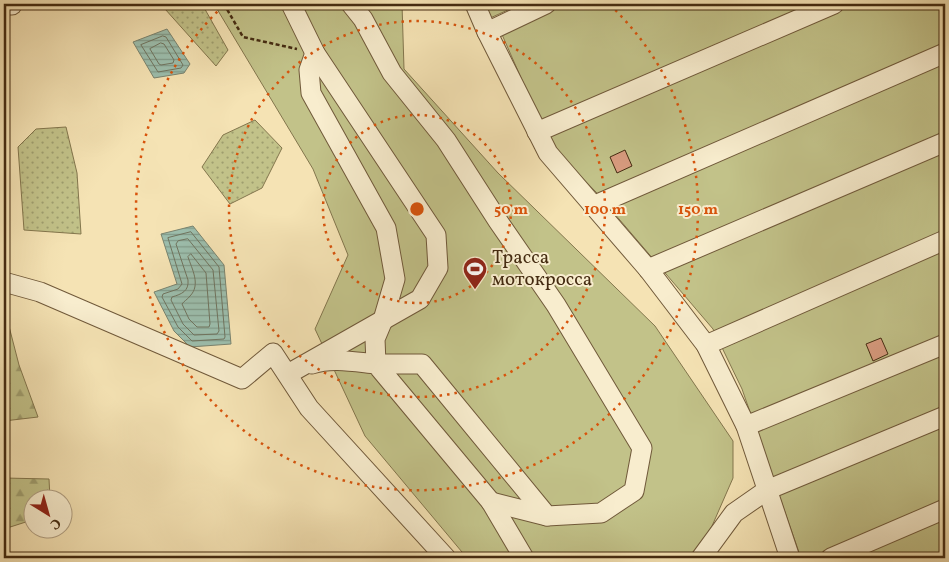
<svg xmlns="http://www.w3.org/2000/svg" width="949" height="562" font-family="Vollkorn,serif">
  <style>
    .grass { fill: url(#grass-dots); stroke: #83764d }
    .forest { fill: url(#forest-firs); stroke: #83764d }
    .green { fill: #c2c289; stroke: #83764d }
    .water { fill: url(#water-rules); stroke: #79836f }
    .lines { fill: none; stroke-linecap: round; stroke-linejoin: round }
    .shore { stroke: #70745f; stroke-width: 1 }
    .building { fill: #d99c80; stroke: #442b11 }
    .minor-casing { stroke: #70593a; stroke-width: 21 }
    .path { stroke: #442b11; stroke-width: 2.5; stroke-dasharray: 4 2.5; stroke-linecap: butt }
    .minor { stroke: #f8edce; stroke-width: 19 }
    .ring { fill: none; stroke: #d8540c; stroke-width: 2.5; stroke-dasharray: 2.5 5 }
    .labels { text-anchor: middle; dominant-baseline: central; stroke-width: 4; stroke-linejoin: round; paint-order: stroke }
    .poi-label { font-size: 19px; fill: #442b11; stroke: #f8edce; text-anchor: start }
    .centre { fill: #d8540c; stroke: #f8edce; stroke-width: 2.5 }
    .ring-label { font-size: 15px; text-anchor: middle; font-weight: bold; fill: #d8540c; stroke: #f8edce; stroke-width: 4; stroke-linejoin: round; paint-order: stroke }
  </style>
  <defs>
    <pattern id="grass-dots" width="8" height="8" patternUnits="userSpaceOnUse" patternTransform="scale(1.25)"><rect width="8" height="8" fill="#c2c289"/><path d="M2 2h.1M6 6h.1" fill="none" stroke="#9f9e6f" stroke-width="1.8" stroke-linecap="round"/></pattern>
    <pattern id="forest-firs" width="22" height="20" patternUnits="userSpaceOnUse" patternTransform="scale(1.25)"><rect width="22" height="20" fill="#c2c289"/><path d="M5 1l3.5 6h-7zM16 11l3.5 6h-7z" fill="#9f9e6f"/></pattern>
    <pattern id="water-rules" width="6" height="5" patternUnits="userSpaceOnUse" patternTransform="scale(1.25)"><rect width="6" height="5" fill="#9cbead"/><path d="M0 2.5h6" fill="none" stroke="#819b8b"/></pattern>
  </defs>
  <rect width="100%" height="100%" fill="#f5e3b4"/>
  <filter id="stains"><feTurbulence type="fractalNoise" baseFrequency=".004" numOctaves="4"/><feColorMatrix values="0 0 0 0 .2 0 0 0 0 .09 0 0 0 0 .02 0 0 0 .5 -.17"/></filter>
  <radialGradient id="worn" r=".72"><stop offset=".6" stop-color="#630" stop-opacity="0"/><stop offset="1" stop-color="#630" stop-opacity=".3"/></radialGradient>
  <g class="grass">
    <path d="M155 4H202L228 50 216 66 165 9Z"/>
    <path d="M255 120 282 148 262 188 230 204 202 167 223 135Z"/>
    <path d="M66 127 77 173 81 234 24 230 18 147 36 129Z"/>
  </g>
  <g class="forest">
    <path d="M4 307 19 365 38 417 4 421Z"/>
    <path d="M4 478 49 479 50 499 32 500V520L4 529Z"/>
  </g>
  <g class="green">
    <path d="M214 4H402L404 69 498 173 655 326 733 441V478L712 526 692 558H467L365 436 315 329 348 255 313 169Z"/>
    <path d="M484 4H521L488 19Z"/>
    <path d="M558 4H945V558H801L742 389 713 329 596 192 551 146 500 30Z"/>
  </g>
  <g class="water">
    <path d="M167 29 190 64 184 73 154 78 133 42Z"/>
    <path d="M193 226 224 265 231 344 190 347 174 331 154 292 177 284 161 234Z"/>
  </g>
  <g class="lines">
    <g class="shore">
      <path d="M163 36 166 37 183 65 181 68 158 72 141 45Z"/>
      <path d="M161 43 164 44 174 60 173 63 161 65 159 64 150 49Z"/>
      <path d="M191 232 219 267 225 337 224 339 192 341 178 327 162 297 163 294 178 289 182 284 168 238Z"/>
      <path d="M188 239 213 270 219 331 217 334 194 335 183 324 171 300 172 297C182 294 189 291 188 280L176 244 178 241Z"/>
      <path d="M191 254 206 273 210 324 209 327H197L189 319 182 304C184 301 187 300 190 296 201 285 192 269 188 257Z"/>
    </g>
  </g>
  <g class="building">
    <path d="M625 150 632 166 617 173 610 157Z"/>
    <path d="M881 338 888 354 873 361 866 344Z"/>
  </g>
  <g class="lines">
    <defs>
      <g id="minor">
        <path d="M475 4 487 32"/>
        <path d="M546 4 487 32 548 153 648 269 706 345 746 426 790 558"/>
        <path d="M4 5H12"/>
        <path d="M315 53 309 70 311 93 386 228 395 279 383 320 375 339 376 364H422L547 516 601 513 634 491 642 448 556 305 498 221 446 140 392 73 363 19 351 4"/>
        <path d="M537 132 834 4"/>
        <path d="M593 206 945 53"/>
        <path d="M648 269 945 142"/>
        <path d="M4 282 40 292 242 379 273 353 309 408 446 558"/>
        <path d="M706 345 945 240"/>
        <path d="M312 364C331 357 356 362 376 364L491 502 524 558"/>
        <path d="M288 374 420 299 438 268 436 235 315 53 291 4"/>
        <path d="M746 426 945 344"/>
        <path d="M491 502 547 516"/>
        <path d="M701 558 734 513 767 490 945 416"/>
        <path d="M831 558 945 509"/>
      </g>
    </defs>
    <use href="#minor" class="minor-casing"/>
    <path class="path" d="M224 4 243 37 297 49"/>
    <use href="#minor" class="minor"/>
  </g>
  <g class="ring">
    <circle cx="417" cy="209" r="94"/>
    <circle cx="417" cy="209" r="188"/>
    <path d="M610 5A281 281 0 1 1 224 5"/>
  </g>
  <defs>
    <symbol id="stadium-pin" viewBox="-11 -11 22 30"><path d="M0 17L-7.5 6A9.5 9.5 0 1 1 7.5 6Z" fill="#8f2418" stroke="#f8edce"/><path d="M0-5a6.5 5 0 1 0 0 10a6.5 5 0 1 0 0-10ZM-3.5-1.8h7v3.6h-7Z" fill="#fff"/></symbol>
  </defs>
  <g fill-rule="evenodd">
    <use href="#stadium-pin" x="461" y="255" width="28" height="38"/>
  </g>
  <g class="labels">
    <g class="poi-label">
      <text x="492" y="258">Трасса<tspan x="492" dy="22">мотокросса</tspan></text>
    </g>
  </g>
  <circle cx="417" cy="209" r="8" class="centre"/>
  <g class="ring-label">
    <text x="511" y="214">50 m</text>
    <text x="605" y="214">100 m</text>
    <text x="698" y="214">150 m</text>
  </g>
  <rect width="949" height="562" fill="none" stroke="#f5e3b4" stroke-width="20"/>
  <rect x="5" y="5" width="939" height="552" fill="none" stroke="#442b11" stroke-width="2.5"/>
  <rect x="10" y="10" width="929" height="542" fill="none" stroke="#442b11"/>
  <g transform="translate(48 514) rotate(143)"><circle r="24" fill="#f8edce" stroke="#b09f82"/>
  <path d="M0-4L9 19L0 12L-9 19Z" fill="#8f2418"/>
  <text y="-8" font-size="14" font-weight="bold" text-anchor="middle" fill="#442b11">С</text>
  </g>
  <rect width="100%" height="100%" filter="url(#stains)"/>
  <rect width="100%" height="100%" fill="url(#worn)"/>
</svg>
